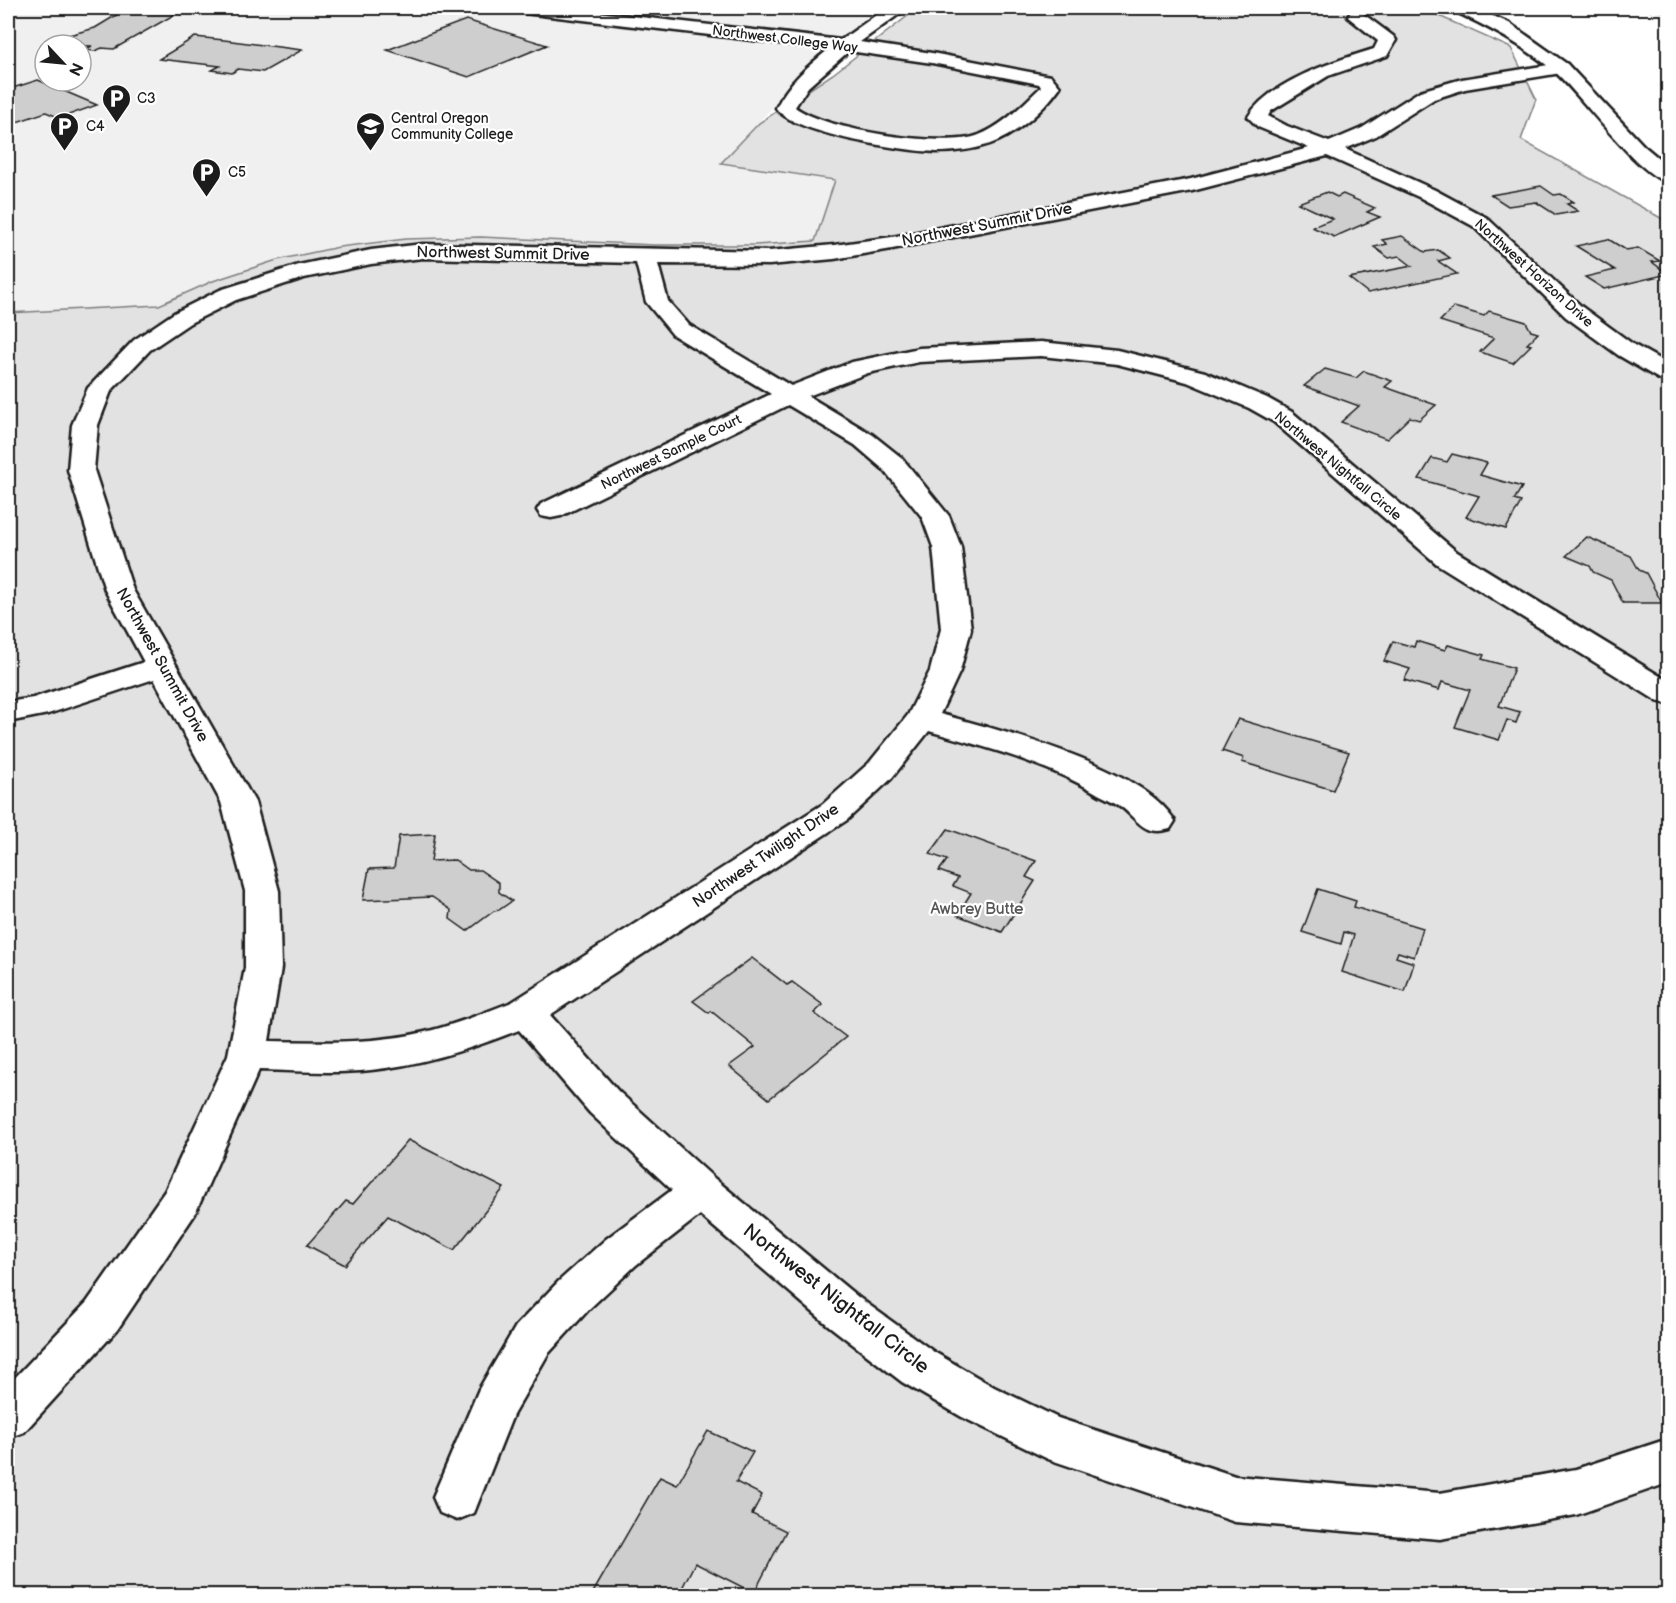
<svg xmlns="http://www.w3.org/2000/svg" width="1676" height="1603" font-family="'Balsamiq Sans',sans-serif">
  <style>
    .built { fill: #f0f0f0; fill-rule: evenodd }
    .green { fill: #e2e2e2; stroke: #7f7f7f; stroke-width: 1.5 }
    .building { fill: #cecece; stroke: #1c1c1c; stroke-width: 1.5 }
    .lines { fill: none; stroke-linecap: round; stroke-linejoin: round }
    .minor-casing { stroke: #1c1c1c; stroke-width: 5 }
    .major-casing { stroke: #1c1c1c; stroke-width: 5 }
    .minor { fill: #fff; fill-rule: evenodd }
    .major { fill: #fff; fill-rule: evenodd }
    .labels { text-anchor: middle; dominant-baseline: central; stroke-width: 4.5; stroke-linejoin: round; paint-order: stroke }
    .far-street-label { font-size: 14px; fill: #1c1c1c; stroke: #fff }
    .far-poi-label { font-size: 14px; fill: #1c1c1c; stroke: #fff; text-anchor: start }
    .street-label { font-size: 16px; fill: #1c1c1c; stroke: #fff }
    .park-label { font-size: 16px; fill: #575757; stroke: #fff }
    .near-street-label { font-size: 20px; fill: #1c1c1c; stroke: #fff }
  </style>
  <rect width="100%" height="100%" fill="#fff"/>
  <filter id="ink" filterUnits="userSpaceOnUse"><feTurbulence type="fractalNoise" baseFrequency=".0167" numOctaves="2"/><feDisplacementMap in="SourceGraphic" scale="12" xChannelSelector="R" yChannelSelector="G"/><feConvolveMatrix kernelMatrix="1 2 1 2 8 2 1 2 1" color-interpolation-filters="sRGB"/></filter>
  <g filter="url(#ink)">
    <path class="built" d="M8 8H879L822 54 721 163 835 180 815 241 755 245H655L481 237 406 239 339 247 277 260 213 281 159 305 8 313ZM45 45H81V81H45Z"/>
    <path class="green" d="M918 8H1421L1511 48 1536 99 1521 140 1668 222V1595L8 1596V313L159 305 213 281 277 260 339 247 406 239 481 237 655 245H755L815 241 835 180 721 163 759 123 833 74Z"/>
    <g class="building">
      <path d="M128 8H186L114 49 102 48 95 51 84 50 92 46 57 45 47 41 95 28Z"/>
      <path d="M1628 8H1668V11L1629 9Z"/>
      <path d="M466 20 547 45 469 77 387 50Z"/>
      <path d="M195 37 224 40 302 50 263 72 238 69 232 73 212 70 220 66 159 59Z"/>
      <path d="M38 80 97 105 60 118 46 112 8 125V86L16 87Z"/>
      <path d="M1541 186 1554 195 1561 194 1574 202 1567 204 1578 211 1556 215 1536 202 1508 206 1491 195Z"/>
      <path d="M1327 192 1337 197 1343 194 1375 208 1367 212 1380 217 1334 237 1312 227 1333 219 1298 203Z"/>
      <path d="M1402 236 1425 252 1438 250 1450 258 1438 261 1457 274 1368 293 1349 278 1412 266 1399 256 1389 258 1374 247 1387 244 1382 240Z"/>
      <path d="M1608 239 1626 250 1638 248 1660 261 1652 262 1668 274 1604 289 1585 277 1615 270 1576 246Z"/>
      <path d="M1454 307 1484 316 1489 311 1526 322 1531 331 1538 333 1527 344 1531 345 1513 363 1480 352 1494 338 1440 321Z"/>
      <path d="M1325 369 1356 378 1364 371 1392 381 1385 387 1436 405 1419 420 1410 417 1387 439 1341 422 1359 406 1304 386Z"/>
      <path d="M1452 454 1487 463 1480 475 1522 487 1514 500 1521 502 1506 529 1466 517 1479 496 1419 479 1432 458 1447 462Z"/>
      <path d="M1587 537 1631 556 1639 570 1646 573 1662 603H1623L1611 580 1593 572 1590 566 1566 556Z"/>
      <path d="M1393 641 1414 647 1416 641 1445 650 1448 645 1484 655 1482 659 1514 668 1499 706 1520 712 1516 723 1507 720 1499 740 1455 727 1470 690 1442 682 1439 690 1404 680 1410 669 1384 661Z"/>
      <path d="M1238 719 1349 752 1333 790 1242 762 1244 758 1222 751Z"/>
      <path d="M948 829 1036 861 1026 877 1035 881 1002 932 957 915 971 893 953 886 958 878 939 871 947 860 930 854Z"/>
      <path d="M435 834 431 861 455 860 469 870H480L499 883V892L512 901 499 910 494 911 467 931 450 919 451 910 432 897 363 900 369 869 394 868 399 836Z"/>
      <path d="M1318 889 1356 901 1354 907 1423 928 1414 957 1398 952 1396 957 1414 963 1405 992 1342 972 1354 935 1344 932 1341 944 1302 932Z"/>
      <path d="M752 958 787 985 792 982 823 1005 814 1013 846 1037 769 1099 729 1066 755 1047 711 1011 709 1013 693 1001Z"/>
      <path d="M408 1140 504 1188 454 1250 388 1216 345 1265 307 1245 346 1201 353 1204Z"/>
      <path d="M708 1431 753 1452 736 1482 762 1495 752 1514 786 1531 754 1593 695 1563 681 1590 691 1596H591L660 1477 677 1485Z"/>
    </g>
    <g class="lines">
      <defs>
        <g id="minor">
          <path d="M516 8H562L841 40 886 8H904L902 12 860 42 932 53 1045 75 1051 76 1060 87C1044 110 1016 135 990 144 973 150 954 152 936 152 904 151 793 134 776 108 788 83 808 66 829 49L524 13ZM849 51 932 63 1039 84 1041 87C1022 105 1004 125 979 135 945 149 824 130 795 107L808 87Z"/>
          <path d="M1356 12 1362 13 1393 36 1396 40 1387 56 1328 76 1271 111 1268 116 1287 126 1329 142 1362 128 1420 91 1462 79 1561 63 1567 64 1570 68 1567 72 1465 89 1434 99 1376 136 1345 149 1435 190 1487 218 1582 307 1634 345 1668 364V381L1659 379 1618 355 1566 317 1473 226 1421 198 1327 156 1192 191 892 249 834 259 769 265 658 264 668 301 689 325 791 386 852 362 919 348 1041 342 1117 350 1205 372 1267 398 1292 412 1457 552 1668 681V704L1657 701 1437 564 1274 422 1249 408 1187 382 1117 364 1041 356 919 362 868 373 808 396 873 435 902 458 949 516 961 547 971 629 960 671 940 714C1001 731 1141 765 1175 821L1170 829C1146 836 1140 823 1124 809 1117 803 1108 799 1100 795 1047 763 988 748 929 731L891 779 847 820 550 1015 618 1091 715 1179 858 1297 934 1352 994 1387 1058 1418 1235 1476 1440 1493 1576 1469 1668 1439V1483L1576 1515 1440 1539 1235 1522 1048 1459 962 1417 902 1382 828 1325 700 1215 636 1265 589 1309 548 1354 513 1415 474 1513 457 1520 440 1513 433 1497 479 1389 516 1326 559 1281 606 1239 672 1190 590 1113 519 1030C471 1049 422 1065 371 1070 334 1074 296 1071 259 1070L195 1214 117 1330 24 1432 8 1438V1385L87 1302 165 1191 228 1055 245 968V891L221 802 154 679 48 714 8 722V702L33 698 144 662 105 590 68 470 72 425 88 388 134 340 174 313 220 290 299 265 371 250 423 244 769 251 834 245 892 237 1191 179 1309 148 1258 127 1248 117C1270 81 1335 61 1374 49L1378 41 1348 17 1350 13ZM423 258 636 263 646 302 673 335 771 394 541 504 537 510 541 516 551 518 561 516 788 405 855 445 884 470 922 517 933 547 941 629 930 671 908 715 869 763 823 804 512 1002C483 1013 455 1025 425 1032 373 1044 321 1042 269 1041L281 968 279 891 255 802 133 590 94 470 98 425 111 391 150 350 190 323 236 300 304 278 371 264Z"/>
        </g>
        <path id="major" d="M1454 8H1475L1509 23 1567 64 1644 146 1668 166V182C1638 176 1581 94 1554 71 1524 46 1491 28 1456 12Z"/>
      </defs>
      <use href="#minor" class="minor-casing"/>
      <use href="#major" class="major-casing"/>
      <use href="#minor" class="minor"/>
      <use href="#major" class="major"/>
    </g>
  </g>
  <defs>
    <symbol id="parking-pin" viewBox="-11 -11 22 30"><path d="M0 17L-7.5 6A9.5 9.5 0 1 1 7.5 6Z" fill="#1c1c1c" stroke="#fff"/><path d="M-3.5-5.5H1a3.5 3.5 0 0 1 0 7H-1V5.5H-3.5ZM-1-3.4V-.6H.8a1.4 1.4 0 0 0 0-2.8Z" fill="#fff"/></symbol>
    <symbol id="university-pin" viewBox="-11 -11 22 30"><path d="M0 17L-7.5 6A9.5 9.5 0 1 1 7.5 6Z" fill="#1c1c1c" stroke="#fff"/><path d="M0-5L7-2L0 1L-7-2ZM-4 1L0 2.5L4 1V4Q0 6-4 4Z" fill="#fff"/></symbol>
  </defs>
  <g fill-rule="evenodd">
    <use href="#parking-pin" x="100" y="82" width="33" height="45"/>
    <use href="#parking-pin" x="48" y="110" width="33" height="45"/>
    <use href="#university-pin" x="354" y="110" width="33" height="45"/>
    <use href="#parking-pin" x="190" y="156" width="33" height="45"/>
  </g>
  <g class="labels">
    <g class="far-street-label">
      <text transform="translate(785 39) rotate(7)">Northwest College Way</text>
      <text transform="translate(1534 273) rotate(42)">Northwest Horizon Drive</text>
      <text transform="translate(671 452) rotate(-26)">Northwest Sample Court</text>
      <text transform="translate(1338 466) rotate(40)">Northwest Nightfall Circle</text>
    </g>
    <g class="far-poi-label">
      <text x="137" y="98">C3</text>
      <text x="391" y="118">Central Oregon<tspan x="391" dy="16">Community College</tspan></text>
      <text x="86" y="126">C4</text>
      <text x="228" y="172">C5</text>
    </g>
    <g class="street-label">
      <text transform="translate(987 225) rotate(-11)">Northwest Summit Drive</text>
      <text transform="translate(503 254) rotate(1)">Northwest Summit Drive</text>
      <text transform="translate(162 665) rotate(61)">Northwest Summit Drive</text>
      <text transform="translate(766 856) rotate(-34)">Northwest Twilight Drive</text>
    </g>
    <g class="park-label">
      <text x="977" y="909">Awbrey Butte</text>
    </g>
    <g class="near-street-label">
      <text transform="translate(836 1299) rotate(38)">Northwest Nightfall Circle</text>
    </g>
  </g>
  <rect width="1676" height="1603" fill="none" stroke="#fff" stroke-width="30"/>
  <rect x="15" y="15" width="1646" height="1573" fill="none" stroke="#1c1c1c" stroke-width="2" filter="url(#ink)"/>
  <g transform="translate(63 63) rotate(116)"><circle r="28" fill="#ffffff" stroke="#a4a4a4" stroke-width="1.5"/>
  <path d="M0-4.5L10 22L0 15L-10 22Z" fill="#1c1c1c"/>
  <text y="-9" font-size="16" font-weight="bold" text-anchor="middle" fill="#1c1c1c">N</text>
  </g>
</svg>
